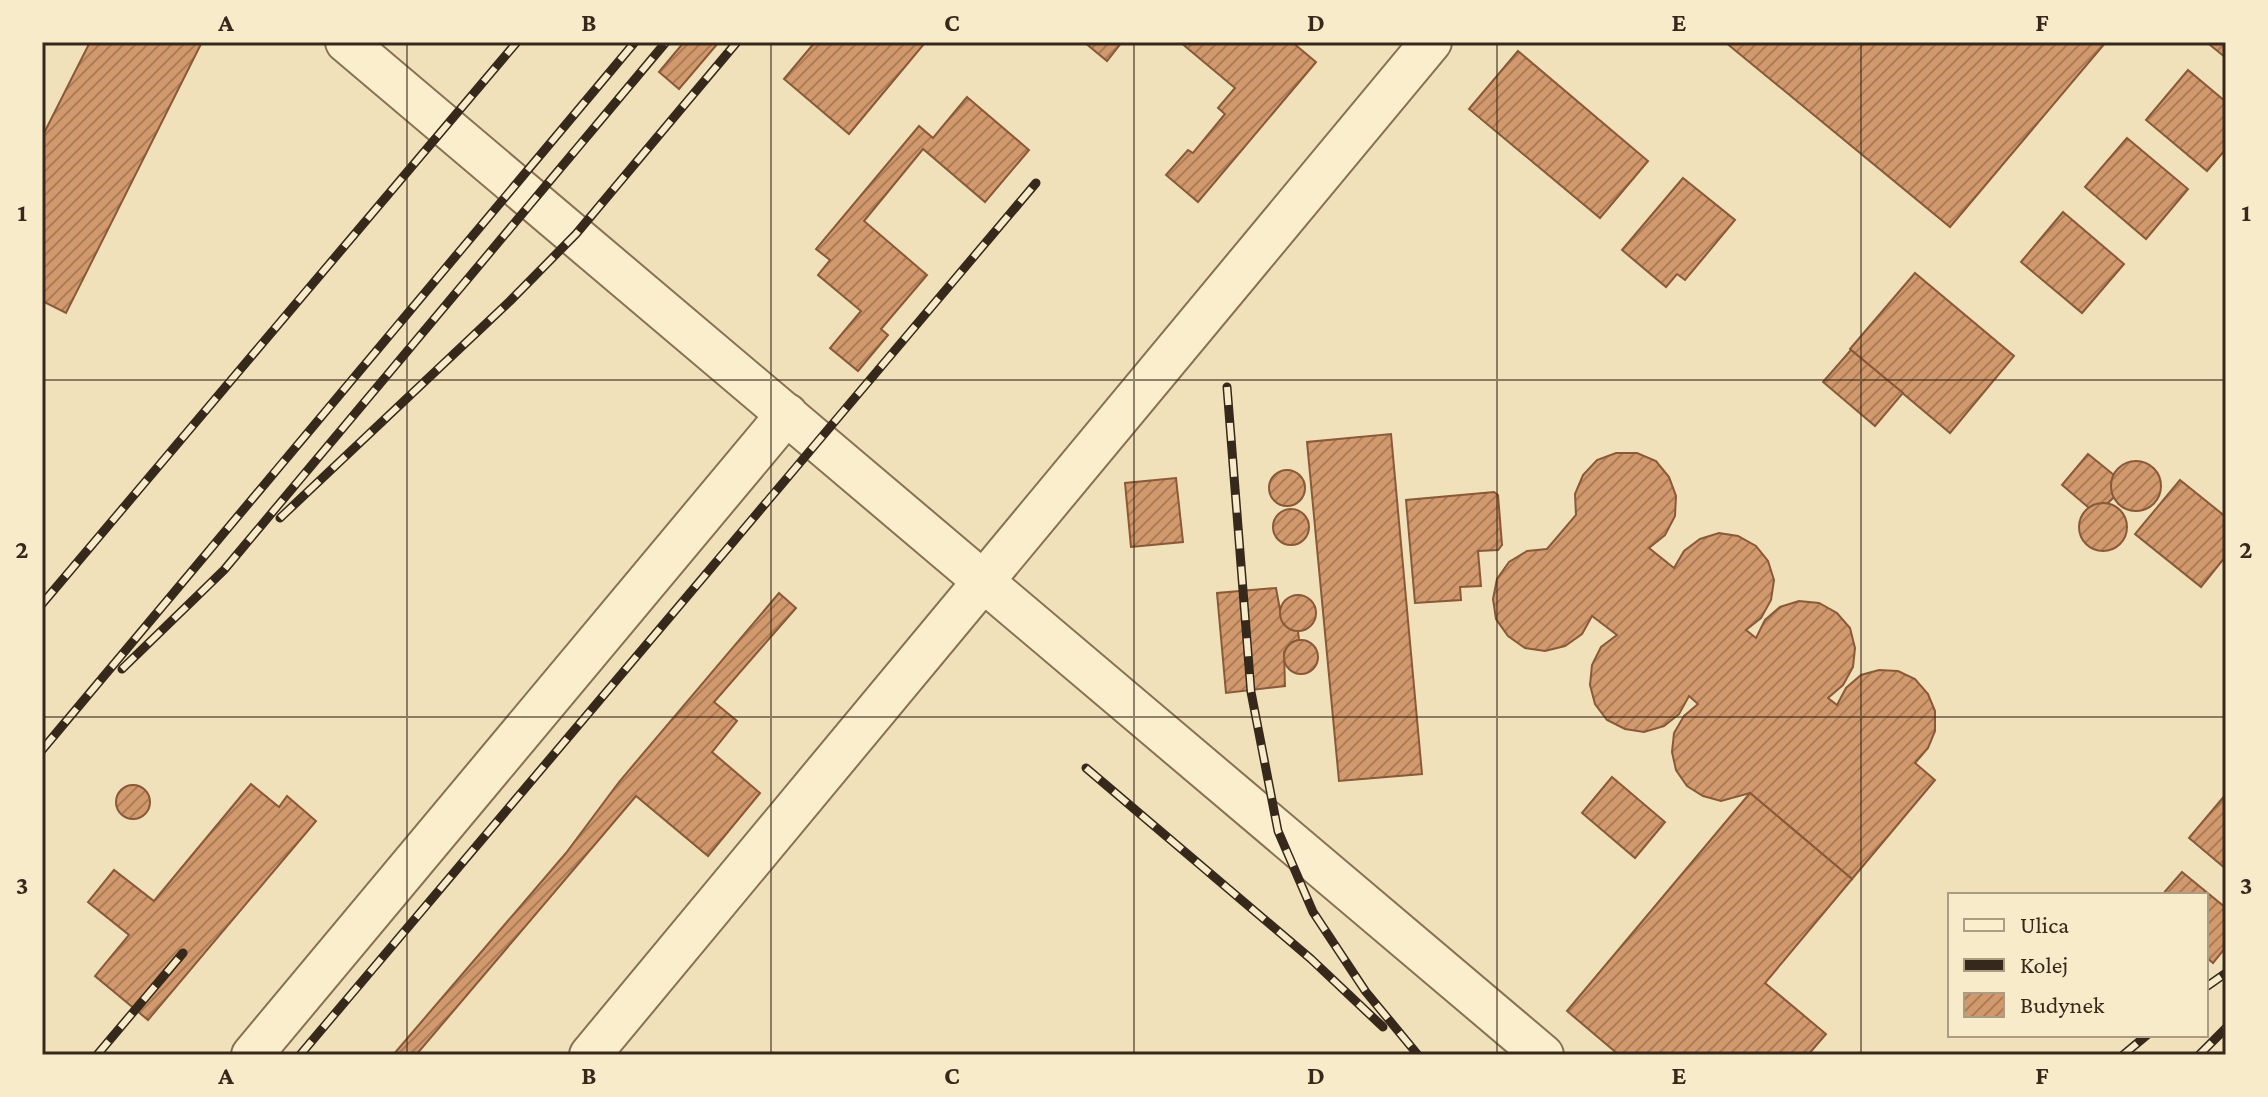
<svg xmlns="http://www.w3.org/2000/svg" width="2268" height="1097" font-family="'Crimson Pro',serif">
  <style>
    .building { fill: url(#building-hatch); stroke: #895938; stroke-width: 2 }
    .lines { fill: none; stroke-linecap: round; stroke-linejoin: round }
    .minor-casing { stroke: #887053; stroke-width: 44 }
    .minor { stroke: #fbeecd; stroke-width: 40 }
    .rail-casing { stroke: #36281a; stroke-width: 9 }
    .rail { stroke: #f8ebca; stroke-width: 6; stroke-dasharray: 18; stroke-linecap: butt }
    .grid { fill: none; stroke: #36281a; stroke-width: 2; stroke-opacity: 0.55 }
    .neatline { fill: none; stroke: #36281a; stroke-width: 3 }
    .grid-label { font-size: 26px; text-anchor: middle; font-weight: bold; fill: #36281a }
  </style>
  <defs>
    <pattern id="building-hatch" width="6" height="6" patternUnits="userSpaceOnUse" patternTransform="scale(2)"><rect width="6" height="6" fill="#d2996d"/><path d="M-1 1l2-2M0 6l6-6M5 7l2-2" fill="none" stroke="#ab7d59"/></pattern>
  </defs>
  <rect width="100%" height="100%" fill="#f0e1ba"/>
  <g class="building">
    <path d="M90 42H202L66 313 42 301V137Z"/>
    <path d="M684 42H719L679 89 659 72Z"/>
    <path d="M815 42H921L924 44 849 134 784 79Z"/>
    <path d="M1084 42H1122L1107 61Z"/>
    <path d="M1180 42H1292L1316 62 1198 202 1166 175 1188 150 1193 153 1225 114 1218 108 1235 88Z"/>
    <path d="M1725 42H2106L1950 227Z"/>
    <path d="M2213 42H2226V58L2210 45Z"/>
    <path d="M1518 51 1648 161 1600 218 1469 109Z"/>
    <path d="M2188 70 2226 102V149L2207 171 2146 120Z"/>
    <path d="M967 97 1029 150 985 202 923 149 864 221 927 275 881 329 888 335 858 371 830 348 861 311 818 275 830 260 816 249 919 126 933 138Z"/>
    <path d="M2127 138 2188 189 2146 239 2085 187Z"/>
    <path d="M1683 178 1735 220 1685 280 1677 274 1666 287 1622 250Z"/>
    <path d="M2063 212 2124 264 2082 313 2021 262Z"/>
    <path d="M1915 273 2014 356 1950 433 1850 349Z"/>
    <path d="M1851 350 1903 393 1875 426 1823 382Z"/>
    <path d="M1391 434 1422 774 1339 781 1307 442Z"/>
    <path d="M1616 453H1637L1656 461 1669 477 1676 496 1675 516 1665 535 1649 548 1674 568 1684 551 1700 539 1719 533 1738 536 1756 546 1768 561 1774 580 1771 600 1761 618 1746 630 1756 638 1765 620 1780 607 1799 601 1819 603 1837 613 1850 628 1855 648 1853 667 1843 685 1828 698 1837 705 1846 688 1861 675 1879 670 1898 671 1915 679 1928 694 1935 711V731L1928 748 1915 763 1935 780 1852 879 1750 793 1721 801 1703 796 1687 786 1676 770 1672 752 1674 733 1684 716 1698 704 1689 696 1679 714 1664 726 1644 732 1625 729 1607 720 1595 704 1590 685 1592 665 1601 647 1617 635 1592 616 1582 634 1565 646 1545 651 1525 648 1508 636 1496 619 1493 599 1497 579 1509 562 1527 551 1547 549 1576 515 1575 494 1583 475 1597 460Z"/>
    <path d="M2088 454 2114 475 2111 486 2114 497 2108 503 2089 508 2062 485Z"/>
    <circle cx="2136" cy="486" r="25"/>
    <circle cx="1287" cy="488" r="18"/>
    <path d="M1176 478 1183 542 1131 547 1125 483Z"/>
    <path d="M2180 480 2226 517V556L2201 587 2135 534Z"/>
    <path d="M1494 492 1498 495 1502 545 1498 550 1478 551 1481 586 1460 587 1461 600 1415 603 1406 500Z"/>
    <circle cx="2103" cy="527" r="24"/>
    <circle cx="1291" cy="527" r="18"/>
    <path d="M1276 588 1282 621 1298 631 1299 640 1292 642 1284 652 1285 686 1226 693 1217 593Z"/>
    <path d="M779 593 796 608 714 702 737 721 712 752 760 793 708 856 636 796 416 1055H393L566 853 619 782Z"/>
    <circle cx="1298" cy="613" r="18"/>
    <circle cx="1301" cy="657" r="17"/>
    <path d="M1612 777 1665 822 1635 858 1582 813Z"/>
    <path d="M251 784 279 807 287 796 316 821 148 1020 95 976 129 935 88 902 114 870 154 901Z"/>
    <circle cx="133" cy="802" r="17"/>
    <path d="M1750 793 1852 879 1765 983 1826 1034 1808 1055H1619L1567 1011Z"/>
    <path d="M2226 794V869L2189 838Z"/>
    <path d="M2182 872 2226 908V947L2213 963 2206 957V895H2162Z"/>
  </g>
  <g class="lines">
    <defs>
      <g id="minor">
        <path d="M346 42 1543 1055"/>
        <path d="M252 1055 787 414"/>
        <path d="M590 1055 1431 42"/>
      </g>
    </defs>
    <use href="#minor" class="minor-casing"/>
    <use href="#minor" class="minor"/>
    <defs>
      <g id="rail">
        <path d="M1227 387 1251 692 1278 831 1313 912 1366 992 1418 1055"/>
        <path d="M280 518 510 301 576 234 737 42"/>
        <path d="M42 604 517 42"/>
        <path d="M122 669 224 570 666 42"/>
        <path d="M42 750 635 42"/>
        <path d="M1086 768 1311 959 1383 1027"/>
        <path d="M2206 987 2226 973"/>
        <path d="M97 1055 183 953"/>
        <path d="M300 1055 1036 183"/>
        <path d="M2123 1055 2147 1035"/>
        <path d="M2199 1055 2226 1028"/>
      </g>
    </defs>
    <use href="#rail" class="rail-casing"/>
    <use href="#rail" class="rail"/>
  </g>
  <path class="grid" d="M407 42V1055M771 42V1055M1134 42V1055M1497 42V1055M1861 42V1055M42 380H2226M42 717H2226"/>
  <rect width="2268" height="1097" fill="none" stroke="#f8ebca" stroke-width="88"/>
  <rect x="1948" y="893" width="260" height="144" fill="#f8ebca" stroke="#aa9d84" stroke-width="2"/>
  <rect x="1964" y="919" width="40" height="12" fill="#fbeecd" stroke="#aa9d84" stroke-width="2"/>
  <text x="2020" y="933" font-size="24" fill="#36281a">Ulica</text>
  <rect x="1964" y="959" width="40" height="12" fill="#36281a" stroke="#aa9d84" stroke-width="2"/>
  <text x="2020" y="973" font-size="24" fill="#36281a">Kolej</text>
  <rect x="1964" y="993" width="40" height="24" fill="url(#building-hatch)" stroke="#aa9d84" stroke-width="2"/>
  <text x="2020" y="1013" font-size="24" fill="#36281a">Budynek</text>
  <rect x="44" y="44" width="2180" height="1009" class="neatline"/>
  <g class="grid-label">
    <text x="226" y="31">A</text>
    <text x="589" y="31">B</text>
    <text x="952" y="31">C</text>
    <text x="1316" y="31">D</text>
    <text x="1679" y="31">E</text>
    <text x="2042" y="31">F</text>
    <text x="22" y="221">1</text>
    <text x="2246" y="221">1</text>
    <text x="22" y="558">2</text>
    <text x="2246" y="558">2</text>
    <text x="22" y="894">3</text>
    <text x="2246" y="894">3</text>
    <text x="226" y="1084">A</text>
    <text x="589" y="1084">B</text>
    <text x="952" y="1084">C</text>
    <text x="1316" y="1084">D</text>
    <text x="1679" y="1084">E</text>
    <text x="2042" y="1084">F</text>
  </g>
</svg>
